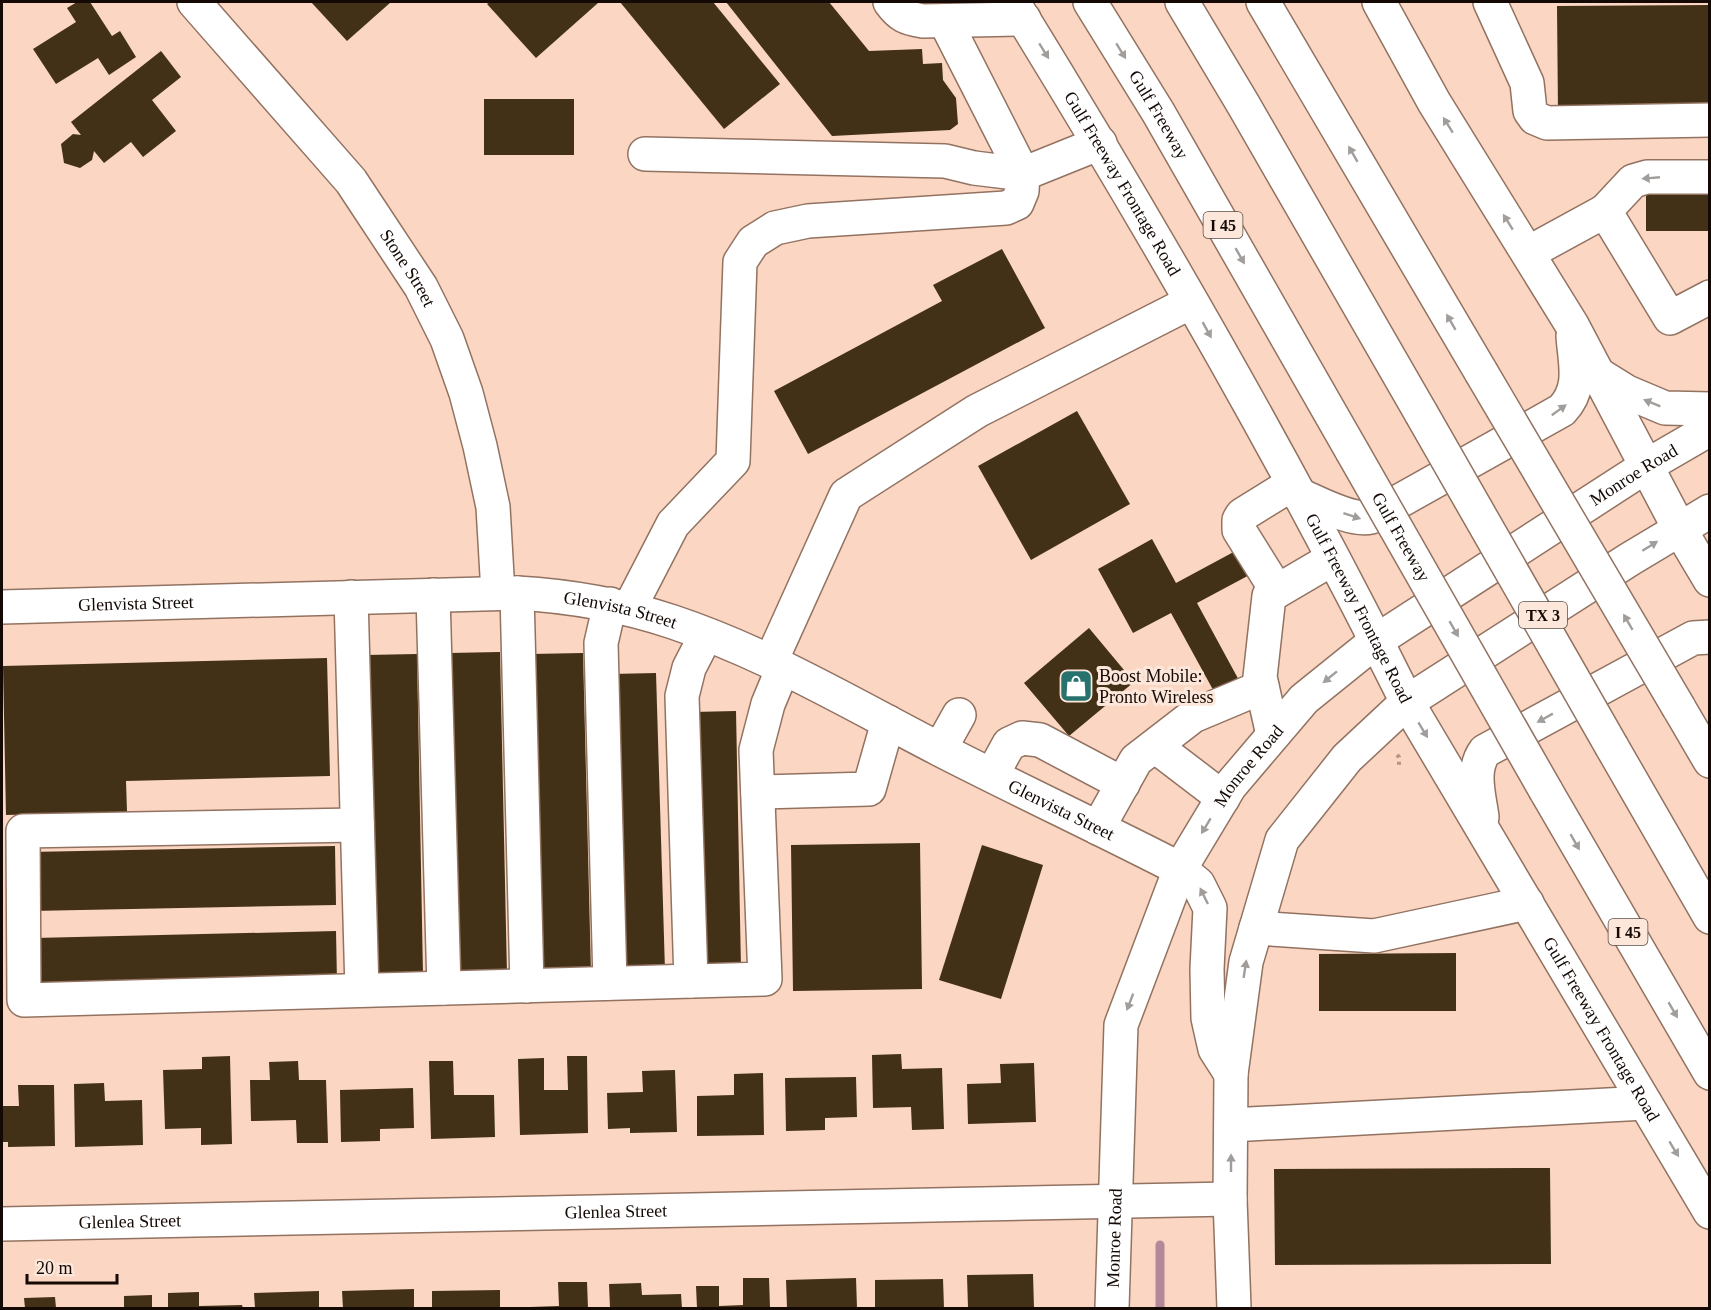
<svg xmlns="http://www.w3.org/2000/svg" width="1711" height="1310" font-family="'Times New Roman',serif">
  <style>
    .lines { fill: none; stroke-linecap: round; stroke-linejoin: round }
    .stream { stroke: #b38899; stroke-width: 9 }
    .building { fill: #423116 }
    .minor-casing { stroke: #927261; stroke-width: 36 }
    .major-casing { stroke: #927261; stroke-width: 36 }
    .highway-casing { stroke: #927261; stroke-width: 36 }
    .path { stroke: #b29587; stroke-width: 4; stroke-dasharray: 3 4.5; stroke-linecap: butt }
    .minor { stroke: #fff; stroke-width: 33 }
    .major { stroke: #fff; stroke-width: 33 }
    .highway { stroke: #fff; stroke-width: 33 }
    .highway-bridge-casing { stroke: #927261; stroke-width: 36; stroke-linecap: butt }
    .highway-bridge { stroke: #fff; stroke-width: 33 }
    .oneway { fill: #a19d9b }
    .labels { text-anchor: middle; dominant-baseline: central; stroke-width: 6; stroke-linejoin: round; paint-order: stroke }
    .shield { fill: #fde7db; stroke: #5a4c44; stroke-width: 1.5 }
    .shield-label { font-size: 16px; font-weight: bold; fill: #140904 }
    .street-label { font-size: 18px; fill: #140904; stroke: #fde7db }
    .poi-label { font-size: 18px; fill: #140904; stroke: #fde7db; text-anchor: start }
  </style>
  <rect width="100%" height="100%" fill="#fad6c3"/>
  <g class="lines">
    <path class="stream" d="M1160 1245V1308"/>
  </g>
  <g class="building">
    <path d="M77 2H90L112 36 120 31 136 57 109 75 98 58 56 84 33 49 76 22 67 8Z"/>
    <path d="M311 2H391L347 41Z"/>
    <path d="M490 2H597L598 3 536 58 487 4Z"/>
    <path d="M620 2H713L780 84 724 129Z"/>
    <path d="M726 2H829L869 51 922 49 923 64 942 63 943 80 956 98 958 124 950 130 832 136Z"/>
    <path d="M1710 5V112L1558 113 1557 6Z"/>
    <path d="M161 51 181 77 152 100 176 131 143 157 131 142 104 163 94 151 92 160 80 168 64 163 61 144 73 134 81 135 71 122Z"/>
    <rect x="484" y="99" width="90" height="56"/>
    <rect x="1646" y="188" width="64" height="43"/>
    <path d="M1002 249 1045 328 808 454 774 391 942 301 933 285Z"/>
    <path d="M1077 411 1130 504 1031 560 978 466Z"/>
    <path d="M1152 539 1176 583 1241 548 1255 572 1197 603 1241 684 1217 697 1171 613 1133 633 1098 569Z"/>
    <path d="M1089 628 1134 682 1069 736 1024 683Z"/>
    <path d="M500 652 507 975H456L449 653Z"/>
    <path d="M583 653 591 973 540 974 531 654Z"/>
    <path d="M417 654 423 976 372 977 366 655Z"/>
    <path d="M327 658 330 776 126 781 127 812 6 815 3 666Z"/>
    <path d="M656 673 665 971 620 972 612 674Z"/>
    <path d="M736 711 741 969 698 970 693 712Z"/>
    <path d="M920 843 922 989 793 991 791 845Z"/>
    <path d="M982 845 1043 865 1001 999 939 980Z"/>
    <path d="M335 846 336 905 31 911 30 852Z"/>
    <path d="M336 931 337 983 35 991 34 938Z"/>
    <path d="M1456 953V1011H1319V954Z"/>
    <path d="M901 1054 902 1069 942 1068 944 1129 912 1130 911 1107 873 1108 872 1055Z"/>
    <path d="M230 1056 232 1144 201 1145V1128L165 1129 163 1070 202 1069V1057Z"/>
    <path d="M567 1056H587L588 1133 520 1135 518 1059 544 1058V1090H568Z"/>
    <path d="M298 1061 299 1080H326L328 1143H297L296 1120 251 1121 250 1080H270L269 1062Z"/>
    <path d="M429 1061H453L454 1095H494L495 1137 431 1139Z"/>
    <path d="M1034 1063 1036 1122 968 1124 967 1084 1001 1083 1000 1064Z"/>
    <path d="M675 1070 677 1132 630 1133V1128L608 1129 607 1093 643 1092 642 1071Z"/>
    <path d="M763 1073 764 1135 697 1136V1096L734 1095V1074Z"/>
    <path d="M856 1077 857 1117 825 1118V1130L786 1131 785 1078Z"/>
    <path d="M104 1083 105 1101 142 1100 143 1145 75 1147 74 1084Z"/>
    <path d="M18 1085H54L55 1146 8 1147V1142H2V1106H19Z"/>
    <path d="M413 1088 414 1128 380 1129V1141L341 1142 340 1090Z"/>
    <path d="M1550 1168 1551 1264 1275 1265 1274 1169Z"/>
    <path d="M1033 1274 1034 1308H968L967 1275Z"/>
    <path d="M743 1278H769L770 1308H697L696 1286H719V1306L743 1305Z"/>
    <path d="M856 1278 857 1308H787L786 1280Z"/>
    <path d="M943 1279 944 1308H875V1280Z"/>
    <path d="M558 1282H587L588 1308H530V1307L559 1306Z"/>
    <path d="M641 1283 642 1295 681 1294 682 1308H610L609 1284Z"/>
    <path d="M414 1289V1308H343L342 1291Z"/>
    <path d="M500 1290V1308H432V1291Z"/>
    <path d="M319 1291V1308H255L254 1293Z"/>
    <path d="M199 1292V1306L242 1305 243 1308H168V1293Z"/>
    <path d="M152 1295V1308H124V1296Z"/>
    <path d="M55 1297 56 1308H25L24 1298Z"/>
  </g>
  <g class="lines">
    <defs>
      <g id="minor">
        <path id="s1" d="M194 2 351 181 421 287 447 339 466 393 480 446 493 507 498 593"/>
        <path d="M890 2C900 16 906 18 923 21L1024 19"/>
        <path d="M1490 2 1527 83 1530 111 1535 118 1547 123 1710 120"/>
        <path d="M945 21 1023 174"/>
        <path d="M645 154 945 161 974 168 1023 174"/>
        <path d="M1605 211 1633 181 1647 177H1710"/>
        <path d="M1528 253 1605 211 1670 318 1710 297"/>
        <path d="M1277 591 1239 530V520L1242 515 1292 484"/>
        <path d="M517 593 527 986"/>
        <path d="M433 595 444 988"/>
        <path d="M351 597 362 990"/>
        <path d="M610 604 601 643 610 983"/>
        <path id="s2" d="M2 607 517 593C570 596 622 605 673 622 766 653 852 704 939 749 1019 790 1100 828 1180 869"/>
        <path d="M629 609 673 524 733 461 740 262 753 242 775 228 808 221 1006 208 1017 203 1022 191 1023 174 1100 143"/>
        <path d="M771 661 846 495 977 411 1191 302"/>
        <path d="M1273 735 1260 677 1269 596 1332 559"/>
        <path d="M1155 746 1223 798"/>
        <path d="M940 749 959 715"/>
        <path d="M992 775 1009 744 1022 738 1040 740 1123 784"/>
        <path d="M758 792 869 789 888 722"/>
        <path d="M357 825 23 831 24 1000 765 979 756 750 768 704 783 668"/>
        <path d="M1098 828 1136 760 1193 716 1262 687"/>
        <path d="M1256 928 1374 936 1527 903"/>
        <path d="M691 981 682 696 689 668 706 635"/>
        <path d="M1231 1125 1645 1103"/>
        <path id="s3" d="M2 1224 1230 1199"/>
      </g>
      <g id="major">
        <path id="s4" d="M1013 2C1153 229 1288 462 1407 702L1710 1212"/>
        <path d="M1379 2 1434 102 1572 325 1679 528 1710 580"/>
        <path d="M1598 374 1627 392 1665 408 1710 409"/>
        <path d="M1297 494C1317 502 1351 522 1371 517L1562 410C1583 388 1575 364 1573 336"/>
        <path d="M1482 817C1479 795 1471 770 1485 751L1693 638 1710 637"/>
        <path d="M1180 869 1198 884 1210 908 1207 969 1208 1018 1215 1049 1231 1074"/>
        <path id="s5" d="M1112 1308 1121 1025 1180 869 1230 786 1304 699 1376 641 1648 465 1710 429"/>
        <path d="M1234 1308 1230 1199 1231 1074 1246 962 1282 840 1347 758 1407 702 1630 559 1710 511"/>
      </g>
      <g id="highway">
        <path id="s6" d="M1090 2 1158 112 1352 451"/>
        <path d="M1182 2 1243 104 1421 413"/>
        <path d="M1263 2 1481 372"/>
        <path d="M1679 708 1710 761"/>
        <path d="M1612 747 1710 917"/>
        <path d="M1546 791 1710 1073"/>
      </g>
    </defs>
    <use href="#minor" class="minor-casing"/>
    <use href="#major" class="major-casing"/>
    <use href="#highway" class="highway-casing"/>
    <path class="path" d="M1397 755 1399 757V765"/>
    <use href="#minor" class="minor"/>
    <use href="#major" class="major"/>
    <use href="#highway" class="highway"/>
    <defs>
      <g id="highway-bridge">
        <path d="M1481 372 1679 708"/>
        <path d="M1421 413 1612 747"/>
        <path id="s7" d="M1352 451 1546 791"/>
      </g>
    </defs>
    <use href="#highway-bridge" class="highway-bridge-casing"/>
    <use href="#highway-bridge" class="highway-bridge"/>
  </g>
  <defs><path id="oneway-solid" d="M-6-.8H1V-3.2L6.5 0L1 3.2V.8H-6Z" transform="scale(1.5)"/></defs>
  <g class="oneway">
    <use href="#oneway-solid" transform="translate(1044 51) rotate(58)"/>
    <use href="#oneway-solid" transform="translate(1121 51) rotate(58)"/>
    <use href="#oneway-solid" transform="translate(1448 125) rotate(-122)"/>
    <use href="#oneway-solid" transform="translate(1353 154) rotate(-120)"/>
    <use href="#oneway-solid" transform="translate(1651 178) rotate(175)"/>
    <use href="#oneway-solid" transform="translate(1508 222) rotate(-122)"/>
    <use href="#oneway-solid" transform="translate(1240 256) rotate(60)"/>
    <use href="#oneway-solid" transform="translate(1451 322) rotate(-120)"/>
    <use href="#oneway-solid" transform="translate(1207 330) rotate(61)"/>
    <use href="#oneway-solid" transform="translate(1652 403) rotate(-158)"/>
    <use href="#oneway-solid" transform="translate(1559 410) rotate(-36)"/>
    <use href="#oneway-solid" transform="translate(1352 516) rotate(18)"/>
    <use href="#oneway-solid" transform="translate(1650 546) rotate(-32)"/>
    <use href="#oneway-solid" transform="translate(1628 622) rotate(-120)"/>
    <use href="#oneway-solid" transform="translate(1454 629) rotate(60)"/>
    <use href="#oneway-solid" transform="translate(1330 677) rotate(141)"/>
    <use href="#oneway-solid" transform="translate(1545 718) rotate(151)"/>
    <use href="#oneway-solid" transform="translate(1423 730) rotate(59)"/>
    <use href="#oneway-solid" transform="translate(1206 826) rotate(121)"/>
    <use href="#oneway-solid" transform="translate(1575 842) rotate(60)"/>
    <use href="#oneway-solid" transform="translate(1204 896) rotate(-116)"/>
    <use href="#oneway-solid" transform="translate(1245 969) rotate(-81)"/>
    <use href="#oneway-solid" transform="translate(1130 1002) rotate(111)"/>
    <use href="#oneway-solid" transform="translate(1673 1010) rotate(60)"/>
    <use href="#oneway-solid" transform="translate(1674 1149) rotate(59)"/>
    <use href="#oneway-solid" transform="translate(1231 1163) rotate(-90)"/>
  </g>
  <defs>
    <symbol id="shop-square" viewBox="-11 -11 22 22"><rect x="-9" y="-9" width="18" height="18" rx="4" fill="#28726d" stroke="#fde7db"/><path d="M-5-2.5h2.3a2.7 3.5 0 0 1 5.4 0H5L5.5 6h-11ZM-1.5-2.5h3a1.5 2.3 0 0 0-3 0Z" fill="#fff"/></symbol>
  </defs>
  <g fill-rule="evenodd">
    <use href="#shop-square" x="1057" y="667" width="38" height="38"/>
  </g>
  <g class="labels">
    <g class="shield">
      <rect x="1203.5" y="212" width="39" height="26" rx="4.5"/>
      <rect x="1519" y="602" width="48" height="26" rx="4.5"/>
      <rect x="1608.5" y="919" width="39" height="26" rx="4.5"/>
    </g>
    <g class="shield-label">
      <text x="1223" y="225">I 45</text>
      <text x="1543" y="615">TX 3</text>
      <text x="1628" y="932">I 45</text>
    </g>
    <g class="street-label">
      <text stroke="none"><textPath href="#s6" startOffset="132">Gulf Freeway</textPath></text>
      <text stroke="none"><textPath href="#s4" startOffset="212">Gulf Freeway Frontage Road</textPath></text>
      <text stroke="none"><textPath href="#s1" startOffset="342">Stone Street</textPath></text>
      <text stroke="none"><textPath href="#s5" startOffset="1060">Monroe Road</textPath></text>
      <text stroke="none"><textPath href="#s7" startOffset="99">Gulf Freeway</textPath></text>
      <text stroke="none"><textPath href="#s2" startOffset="134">Glenvista Street</textPath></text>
      <text stroke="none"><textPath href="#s4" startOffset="698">Gulf Freeway Frontage Road</textPath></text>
      <text stroke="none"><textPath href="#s2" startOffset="620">Glenvista Street</textPath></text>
      <text stroke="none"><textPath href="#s5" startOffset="574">Monroe Road</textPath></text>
      <text stroke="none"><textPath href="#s2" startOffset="1106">Glenvista Street</textPath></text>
      <text stroke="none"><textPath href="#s4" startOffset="1184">Gulf Freeway Frontage Road</textPath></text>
      <text stroke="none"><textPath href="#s3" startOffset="614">Glenlea Street</textPath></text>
      <text stroke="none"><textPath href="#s3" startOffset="128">Glenlea Street</textPath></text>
      <text stroke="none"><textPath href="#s5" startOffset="70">Monroe Road</textPath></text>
    </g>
    <g class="poi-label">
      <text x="1099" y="676">Boost Mobile:<tspan x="1099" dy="21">Pronto Wireless</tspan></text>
    </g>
  </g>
  <rect width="1711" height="1310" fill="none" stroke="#140904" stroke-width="6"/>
  <path d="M27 1274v9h90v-9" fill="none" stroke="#140904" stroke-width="3"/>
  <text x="36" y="1274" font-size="18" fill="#140904" stroke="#fde7db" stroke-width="4.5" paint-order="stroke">20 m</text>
</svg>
